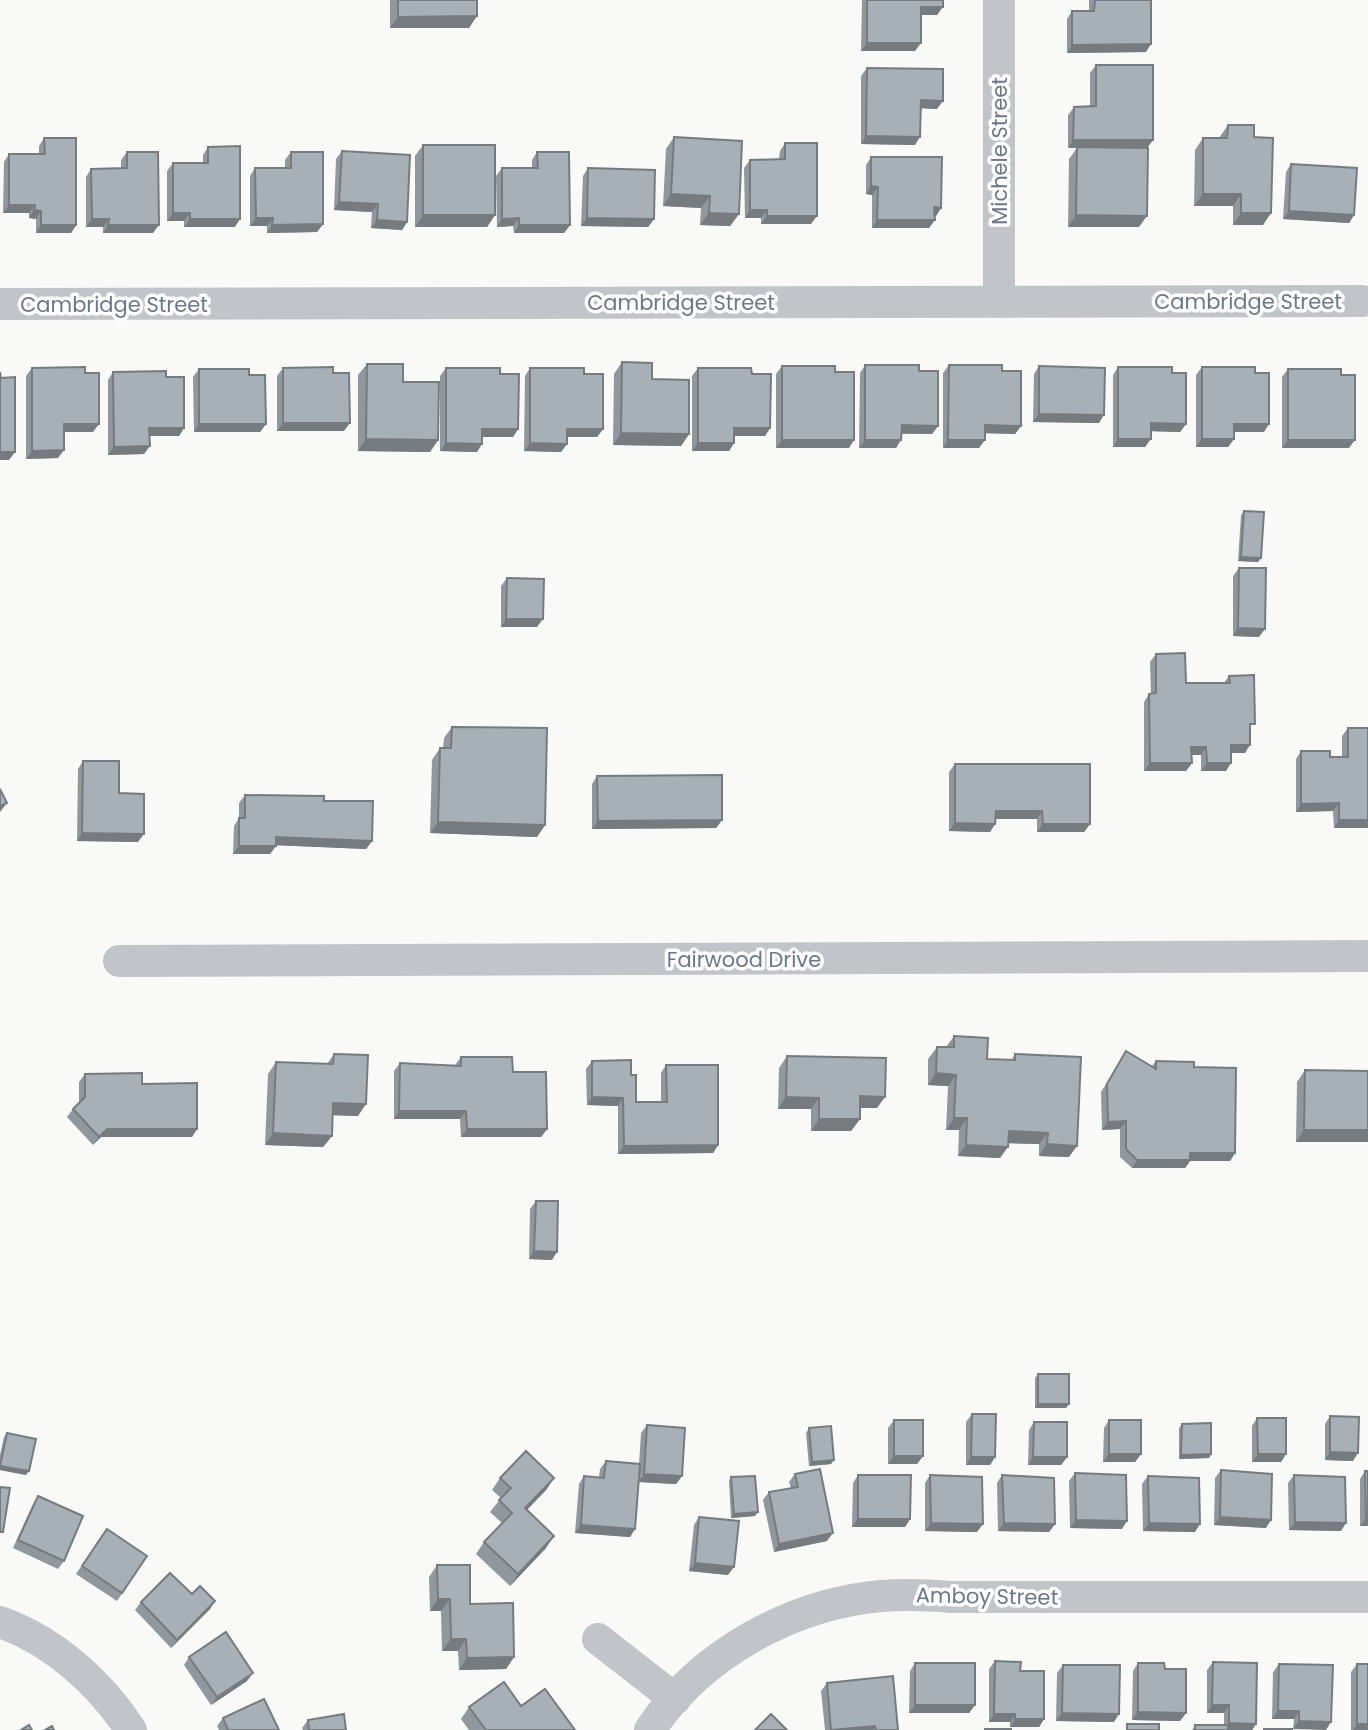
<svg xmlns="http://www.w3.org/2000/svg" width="1368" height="1730" font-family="Poppins,sans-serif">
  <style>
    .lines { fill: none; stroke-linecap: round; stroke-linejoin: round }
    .minor { stroke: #c1c5ca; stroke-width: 32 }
    .wall { fill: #90979d }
    .shaded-wall { fill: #767b80 }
    .building { fill: #a8b0b7; stroke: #767b80; stroke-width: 2 }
    .labels { text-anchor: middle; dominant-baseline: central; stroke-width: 7; stroke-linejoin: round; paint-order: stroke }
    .street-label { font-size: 21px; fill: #6a7888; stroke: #fff }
  </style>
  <rect width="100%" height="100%" fill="#f9faf8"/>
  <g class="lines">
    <g class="minor">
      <path d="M999 302V0"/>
      <path d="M0 304 1362 301"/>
      <path d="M119 961 1368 956"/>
      <path d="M0 1622C54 1641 100 1683 131 1730"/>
      <path d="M598 1639 675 1699"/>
      <path d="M650 1730C700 1654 792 1604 881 1596 905 1594 928 1595 951 1597H1368"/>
    </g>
  </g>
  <g class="wall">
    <path d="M390 0H477L469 28H390Z"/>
    <path d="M862 0H943L937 15H921L915 51H861Z"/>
    <path d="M1089 0H1151L1146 52 1067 53V19L1072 11H1089Z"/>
    <path d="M1096 65 1153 140 1147 148 1139 227H1068L1069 159 1077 148H1068V115L1074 107 1090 106V73Z"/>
    <path d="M867 68 937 109 921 108 915 145 861 144V76Z"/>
    <path d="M1228 125 1254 137 1263 225H1233V206H1194L1195 150 1203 138H1219Z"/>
    <path d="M674 137 739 214 730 226 700 225 701 208 663 206 666 149Z"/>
    <path d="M44 138 76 225 71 233H36V219L29 218V213H3L4 162 9 154H39V146Z"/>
    <path d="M785 143 811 224H761V218H745L744 168 750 160 779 159 780 151Z"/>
    <path d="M423 145 495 215 487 227H415V156Z"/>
    <path d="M208 147 235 227H184V221H167V171L173 163H203V155Z"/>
    <path d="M342 151 407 222 402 230 371 228 372 212 334 210 336 159Z"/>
    <path d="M127 152 153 233H103V227H86V177L91 169 121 168V160Z"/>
    <path d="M291 152 323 224 317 232 267 233V226H250V176L255 168H285V160Z"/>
    <path d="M537 152 570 225 564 233H514L513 226 497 227 496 176 502 168H532V160Z"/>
    <path d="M871 157 941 208 936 216 934 215 929 228H872V195L866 194V165Z"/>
    <path d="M1291 164 1354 215 1349 223 1283 219 1286 172Z"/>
    <path d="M588 168 654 219 648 227 581 226 583 176Z"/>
    <path d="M622 362 652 379 689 434 681 446 613 445 614 374Z"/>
    <path d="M367 364 403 382 438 440 430 452 358 451V375Z"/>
    <path d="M865 365 919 371 938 426 932 434H902L896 448H859L860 373Z"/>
    <path d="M949 365 1002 371 1021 426 1015 434 985 433 979 448H943V373Z"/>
    <path d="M782 366 835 372 849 448H776V374Z"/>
    <path d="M1039 366 1099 423 1033 422 1034 374Z"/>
    <path d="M1118 367 1172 373 1186 424 1180 432 1151 431 1145 447H1113V375Z"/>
    <path d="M1202 367 1255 373 1264 432H1234V439L1228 447H1196V375Z"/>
    <path d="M32 368 85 373 93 432H64L58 458 26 459V376Z"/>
    <path d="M283 368 333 373 344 431H277V376Z"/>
    <path d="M446 368 500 374 518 429 513 437H482L477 452 440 451V376Z"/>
    <path d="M530 368 584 374 603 429 597 437H567V444L561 452 524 451 525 376Z"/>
    <path d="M698 368 752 374 770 428 765 436H734V443L729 451H692V376Z"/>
    <path d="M199 369 249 375 266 424 260 432H194L193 377Z"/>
    <path d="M1288 369 1341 375 1349 448H1282V377Z"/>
    <path d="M113 372 166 377 184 428 179 436H149L144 454 108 455V380Z"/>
    <path d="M1244 511 1261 558 1258 562 1238 561 1241 515Z"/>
    <path d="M1239 568 1259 637 1233 636V576Z"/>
    <path d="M507 578 537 627H501V586Z"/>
    <path d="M1156 654 1186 683H1224L1229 676 1250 730 1245 753H1231L1226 771H1201V755H1192V763L1186 771H1144V702L1149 694H1151L1150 662Z"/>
    <path d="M452 727 545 825 537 837 430 833 432 760 440 748H443L444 738Z"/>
    <path d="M1348 728H1368V828H1334L1333 811 1296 812V759L1301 751 1330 757H1342V736Z"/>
    <path d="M83 761 119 793 138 842 77 841 78 769Z"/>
    <path d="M955 764 1090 824 1084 832H1037V819H996L995 824 990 832 949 831V772Z"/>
    <path d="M597 776 722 820 716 828 592 829V784Z"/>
    <path d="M245 795 324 801 372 841 366 849 276 845 270 854H233L234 826 239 818V803Z"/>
    <path d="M954 1036 987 1059H1012L1015 1054 1069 1157 1039 1156V1144L1008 1143 1000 1158 958 1156 959 1130H946L948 1086 928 1085V1059L937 1047H946Z"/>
    <path d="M1126 1051 1152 1066 1156 1061 1194 1067 1235 1153 1230 1161H1190L1185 1168H1132L1120 1157V1129L1102 1130 1101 1092Z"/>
    <path d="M334 1054 358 1116 332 1115V1136L323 1147 265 1145 268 1074 276 1062 327 1064Z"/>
    <path d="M787 1056 877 1108H860V1119L851 1131H811V1109H778L779 1068Z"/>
    <path d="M461 1057 513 1072 547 1129 541 1137H461L460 1119H394V1071L400 1063 455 1065Z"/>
    <path d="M592 1061 631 1075 636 1102H661V1073L666 1065 718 1145 713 1153 618 1154V1106L587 1105 586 1069Z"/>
    <path d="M1305 1070 1368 1071V1142H1296L1297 1082Z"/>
    <path d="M85 1074 197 1129 192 1137H101L93 1145 67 1117 73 1109 79 1102V1082Z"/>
    <path d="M536 1201 552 1260 529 1259 530 1209Z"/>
    <path d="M1038 1374 1069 1404 1066 1408H1035V1378Z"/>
    <path d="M972 1414 995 1457 990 1465H966V1422Z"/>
    <path d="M1330 1416 1353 1461 1325 1460V1424Z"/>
    <path d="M1257 1418 1286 1454 1281 1462H1252V1426Z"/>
    <path d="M894 1420 923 1456 917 1464H888V1428Z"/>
    <path d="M1109 1420 1141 1454 1135 1462H1103L1104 1428Z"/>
    <path d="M1034 1422 1067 1457 1061 1465H1028L1029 1430Z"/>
    <path d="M1182 1424 1211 1454 1209 1458 1179 1459V1428Z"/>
    <path d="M647 1425 682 1476 676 1484 639 1482 635 1529 630 1537 575 1533 579 1484 584 1476 599 1477 600 1469 606 1461 639 1464 641 1433Z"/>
    <path d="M809 1428 831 1464 809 1466 806 1433Z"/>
    <path d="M7 1433 26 1475 0 1470V1455L4 1437Z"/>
    <path d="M1221 1470 1266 1528 1214 1525 1215 1478Z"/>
    <path d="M1365 1471H1368V1526H1360V1479Z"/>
    <path d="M1075 1473 1122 1529 1070 1528 1069 1481Z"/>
    <path d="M795 1474 827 1541 774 1552 763 1500 769 1492 791 1488 789 1482Z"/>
    <path d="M858 1475 910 1519 905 1527H852L853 1483Z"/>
    <path d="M930 1475 977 1532 925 1531V1483Z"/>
    <path d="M1002 1475 1055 1524 1049 1532 998 1531 997 1483Z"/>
    <path d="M1294 1475 1341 1531 1289 1530 1288 1483Z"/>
    <path d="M1148 1476 1195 1532 1143 1531 1142 1484Z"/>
    <path d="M731 1477 755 1516 731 1518 729 1481Z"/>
    <path d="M500 1478H554L546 1490 527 1510 546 1548 510 1586 476 1554 484 1542 502 1523 490 1512 501 1498 492 1490Z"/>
    <path d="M38 1496 64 1561 58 1569 13 1548 33 1504Z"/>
    <path d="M699 1517 728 1575 689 1571 694 1525Z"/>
    <path d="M107 1529 147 1556 117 1601 76 1574Z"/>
    <path d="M437 1565 514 1657 506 1669 459 1670 458 1651H442L441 1611H430L429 1577Z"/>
    <path d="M192 1594 215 1601 210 1609 171 1648 135 1610 141 1602Z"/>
    <path d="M189 1657 247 1681 211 1705 184 1665Z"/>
    <path d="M995 1661 1020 1671 1044 1719 1039 1727H1010V1722H989V1669Z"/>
    <path d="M1213 1662 1256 1724 1252 1730H1192L1195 1725H1224V1713H1207V1670Z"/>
    <path d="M915 1663 975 1705 969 1713H909L910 1671Z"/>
    <path d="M1138 1663 1165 1669 1186 1713 1180 1721 1132 1720 1133 1671Z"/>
    <path d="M1279 1664 1331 1722 1293 1729 1294 1719H1272L1273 1672Z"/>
    <path d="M1357 1664 1368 1730H1351V1672Z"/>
    <path d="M1063 1665 1114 1722 1056 1721 1057 1673Z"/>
    <path d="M827 1683 898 1730H825L821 1691Z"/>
    <path d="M521 1706 575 1730H469L461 1719 469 1707Z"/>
    <path d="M223 1718 279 1730H219L217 1726Z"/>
    <path d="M308 1720 346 1730H303L302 1728Z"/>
  </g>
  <g class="shaded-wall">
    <path d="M921 7H943L937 15H915Z"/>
    <path d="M477 16 469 28H390L398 17Z"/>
    <path d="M867 43H921L915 51H861Z"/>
    <path d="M1151 44 1146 52 1067 53 1072 45Z"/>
    <path d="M921 100 943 101 937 109 915 108Z"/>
    <path d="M866 136 920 137 915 145 861 144Z"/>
    <path d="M1073 140H1153L1147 148H1068Z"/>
    <path d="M871 186 878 187 872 195 866 194Z"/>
    <path d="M671 194 710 196 701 208 663 206Z"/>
    <path d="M1203 194H1241L1233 206H1194Z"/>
    <path d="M339 202 378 204 372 212 334 210Z"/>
    <path d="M9 205H35L29 213H3Z"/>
    <path d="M934 207 941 208 936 216 929 215Z"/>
    <path d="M34 210 41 211 36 219 29 218Z"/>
    <path d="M750 210H767L761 218H745Z"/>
    <path d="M1289 211 1354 215 1349 223 1283 219Z"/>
    <path d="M173 213H190L184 221H167Z"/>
    <path d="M709 213 739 214 730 226 700 225Z"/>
    <path d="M1241 213H1271L1263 225H1233Z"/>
    <path d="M423 215H495L487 227H415Z"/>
    <path d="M1076 215 1147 216 1139 227H1068Z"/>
    <path d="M767 216H817L811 224H761Z"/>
    <path d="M256 218H273L267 226H250Z"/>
    <path d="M519 218 513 226 497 227 502 219Z"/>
    <path d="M587 218 654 219 648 227 581 226Z"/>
    <path d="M92 219H109L103 227H86Z"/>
    <path d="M190 219H240L235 227H184Z"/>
    <path d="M377 220 407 222 402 230 371 228Z"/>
    <path d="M877 220H935L929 228H872Z"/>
    <path d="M323 224 317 232 267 233 272 225Z"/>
    <path d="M41 225H76L71 233H36Z"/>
    <path d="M108 225H159L153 233H103Z"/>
    <path d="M519 225H570L564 233H514Z"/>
    <path d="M1039 414 1104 415 1099 423 1033 422Z"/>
    <path d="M283 423H350L344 431H277Z"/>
    <path d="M1151 423 1186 424 1180 432 1145 431Z"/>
    <path d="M64 424H99L93 432H58Z"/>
    <path d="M199 424H266L260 432H194Z"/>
    <path d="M1234 424H1269L1264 432H1228Z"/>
    <path d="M902 425 938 426 932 434 896 433Z"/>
    <path d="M985 425 1021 426 1015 434 979 433Z"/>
    <path d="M149 428H184L179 436H144Z"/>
    <path d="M734 428H770L765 436H729Z"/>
    <path d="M482 429H518L513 437H477Z"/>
    <path d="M567 429H603L597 437H561Z"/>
    <path d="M621 433 689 434 681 446 613 445Z"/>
    <path d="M366 439 438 440 430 452 358 451Z"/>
    <path d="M1118 439H1151L1145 447H1113Z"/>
    <path d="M1202 439H1234L1228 447H1196Z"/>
    <path d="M782 440H854L849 448H776Z"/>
    <path d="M865 440H901L896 448H859Z"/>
    <path d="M948 440H985L979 448H943Z"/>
    <path d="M1288 440H1355L1349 448H1282Z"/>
    <path d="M446 443 482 444 477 452 440 451Z"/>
    <path d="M530 443 567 444 561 452 524 451Z"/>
    <path d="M698 443H734L729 451H692Z"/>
    <path d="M150 446 144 454 108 455 114 447Z"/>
    <path d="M64 450 58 458 26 459 32 451Z"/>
    <path d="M0 452H15L9 460H0Z"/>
    <path d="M1241 557 1261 558 1258 562 1238 561Z"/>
    <path d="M506 619H543L537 627H501Z"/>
    <path d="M1238 628 1265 629 1259 637 1233 636Z"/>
    <path d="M1231 745H1250L1245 753H1226Z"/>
    <path d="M1191 747H1206L1201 755H1186Z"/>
    <path d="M1150 763H1192L1186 771H1144Z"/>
    <path d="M1207 763H1231L1226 771H1201Z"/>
    <path d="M7 803 0 812V806Z"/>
    <path d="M1339 803 1333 811 1296 812 1301 804Z"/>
    <path d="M996 811H1042L1037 819H990Z"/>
    <path d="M722 820 716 828 592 829 598 821Z"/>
    <path d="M1339 820H1368V828H1334Z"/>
    <path d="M438 822 545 825 537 837 430 833Z"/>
    <path d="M955 823 995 824 990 832 949 831Z"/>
    <path d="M1043 824H1090L1084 832H1037Z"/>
    <path d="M82 833 144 834 138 842 77 841Z"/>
    <path d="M276 837 372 841 366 849 270 845Z"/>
    <path d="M239 846H276L270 854H233Z"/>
    <path d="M936 1073 956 1075 948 1086 928 1085Z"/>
    <path d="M860 1096 885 1097 877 1108H852Z"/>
    <path d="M592 1097 623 1098 618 1106 587 1105Z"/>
    <path d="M786 1097 819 1098 811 1109H778Z"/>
    <path d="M333 1103 366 1104 358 1116 325 1115Z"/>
    <path d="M399 1111H466L460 1119H394Z"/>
    <path d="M954 1118H967L959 1130H946Z"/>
    <path d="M819 1119H860L851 1131H811Z"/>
    <path d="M1126 1121 1120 1129 1102 1130 1108 1122Z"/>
    <path d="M107 1129H197L192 1137H101L93 1145 99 1137Z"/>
    <path d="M467 1129H547L541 1137H461Z"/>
    <path d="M1304 1130H1368V1142H1296Z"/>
    <path d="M1009 1131 1048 1133 1039 1144 1001 1143Z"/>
    <path d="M273 1133 332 1136 323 1147 265 1145Z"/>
    <path d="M1047 1144 1077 1146 1069 1157 1039 1156Z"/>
    <path d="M718 1145 713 1153 618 1154 624 1146Z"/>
    <path d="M966 1145 1008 1147 1000 1158 958 1156Z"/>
    <path d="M1190 1153H1235L1230 1161H1190L1185 1168H1132L1137 1160Z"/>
    <path d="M534 1251 557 1252 552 1260 529 1259Z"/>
    <path d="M1038 1404H1069L1066 1408H1035Z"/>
    <path d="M1330 1452 1358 1453 1353 1461 1325 1460Z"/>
    <path d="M1109 1454H1141L1135 1462H1103Z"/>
    <path d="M1211 1454 1209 1458 1179 1459 1181 1455Z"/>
    <path d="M1258 1454H1286L1281 1462H1252Z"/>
    <path d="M894 1456H923L917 1464H888Z"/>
    <path d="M971 1457H995L990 1465H966Z"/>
    <path d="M1033 1457H1067L1061 1465H1028Z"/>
    <path d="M834 1460 831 1464 809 1466 812 1462Z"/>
    <path d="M0 1466 29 1471 26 1475 0 1470Z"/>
    <path d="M644 1474 682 1476 676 1484 638 1482Z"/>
    <path d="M554 1478 546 1490 517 1520 525 1508Z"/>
    <path d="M758 1512 755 1516 731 1518 734 1514Z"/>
    <path d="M1220 1517 1271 1520 1266 1528 1214 1525Z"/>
    <path d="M1366 1518H1368V1526H1360Z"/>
    <path d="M858 1519H910L905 1527H852Z"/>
    <path d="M1076 1520 1127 1521 1122 1529 1070 1528Z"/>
    <path d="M1295 1522 1346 1523 1341 1531 1289 1530Z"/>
    <path d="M931 1523 983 1524 977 1532 925 1531Z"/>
    <path d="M1004 1523 1055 1524 1049 1532 998 1531Z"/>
    <path d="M1149 1523 1200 1524 1195 1532 1143 1531Z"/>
    <path d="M581 1525 635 1529 630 1537 575 1533Z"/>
    <path d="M833 1533 827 1541 774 1552 779 1544Z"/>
    <path d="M554 1536 546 1548 510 1586 518 1574Z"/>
    <path d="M695 1563 734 1567 728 1575 689 1571Z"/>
    <path d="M438 1599H450L441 1611H430Z"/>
    <path d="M215 1601 210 1609 171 1648 177 1640Z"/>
    <path d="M451 1639H466L458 1651H442Z"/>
    <path d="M514 1657 506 1669 459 1670 467 1658Z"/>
    <path d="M253 1673 247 1681 211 1705 217 1697Z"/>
    <path d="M915 1705H975L969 1713H909Z"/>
    <path d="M1212 1705H1229L1224 1713H1207Z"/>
    <path d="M1278 1711H1299L1294 1719H1272Z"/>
    <path d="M1138 1712 1186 1713 1180 1721 1132 1720Z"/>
    <path d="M1062 1713 1119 1714 1114 1722 1056 1721Z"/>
    <path d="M994 1714H1015L1010 1722H989Z"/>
    <path d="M1015 1719H1044L1039 1727H1010Z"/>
    <path d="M1299 1721 1331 1722 1326 1730 1293 1729Z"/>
    <path d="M1229 1723 1256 1724 1252 1730H1225Z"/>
    <path d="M1357 1724H1368V1730H1353Z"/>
    <path d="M875 1726 873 1730H838Z"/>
  </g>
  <g class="building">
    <path d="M398 0H477V16L398 17Z"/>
    <path d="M867 0H943V7H921V43H867Z"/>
    <path d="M1095 0H1151V44L1072 45V11H1094Z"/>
    <path d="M1096 65H1153V140H1073L1074 107 1096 106Z"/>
    <path d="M867 68 943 69V101L921 100 920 137 866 136Z"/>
    <path d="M1228 125H1254V137L1273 138 1271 213H1241V194H1203V138H1227Z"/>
    <path d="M674 137 742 141 739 214 709 213 710 196 671 194Z"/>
    <path d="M44 138H76V225H41V211L34 210 35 205H9V154H45Z"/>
    <path d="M785 143H817V216H767V210H750V160L785 159Z"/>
    <rect x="423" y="145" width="72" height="70"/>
    <path d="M240 146V219H190V213H173V163H208V147Z"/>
    <path d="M1077 147 1148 148 1147 216 1076 215Z"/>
    <path d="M342 151 410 155 407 222 377 220 378 204 339 202Z"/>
    <path d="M127 152H158L159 225H108L109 219H92L91 169 127 168Z"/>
    <path d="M291 152H323V224L272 225 273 218H256L255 168H291Z"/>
    <path d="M537 152H569L570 225H519V218L502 219V168H538Z"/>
    <path d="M871 157H942L941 208 934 207 935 220H877L878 187 871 186Z"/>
    <path d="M1291 164 1357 168 1354 215 1289 211Z"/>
    <path d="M588 168 655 170 654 219 587 218Z"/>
    <path d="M622 362 652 363V379L689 380V434L621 433Z"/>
    <path d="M367 364H403V382H439L438 440 366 439Z"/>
    <path d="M865 365H919V371H938V426L902 425 901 440H865Z"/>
    <path d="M949 365H1002V371H1021V426L985 425V440H948Z"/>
    <path d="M782 366H835V372H854V440H782Z"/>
    <path d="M1039 366 1105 368 1104 415 1039 414Z"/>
    <path d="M85 367V373H99V424H64V450L32 451V368Z"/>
    <path d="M333 367V373H349L350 423H283V368Z"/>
    <path d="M1118 367H1172V373H1186V424L1151 423V439H1118Z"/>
    <path d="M1202 367H1255V373H1269V424H1234V439H1202Z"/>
    <path d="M446 368H500V374H519L518 429H482V444L446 443Z"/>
    <path d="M530 368H584V374H603V429H567V444L530 443Z"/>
    <path d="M698 368H751L752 374H771L770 428H734V443H698Z"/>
    <path d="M199 369H249V375H265L266 424H199Z"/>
    <path d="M1288 369H1341V375H1355V440H1288Z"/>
    <path d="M166 371V377H184V428H149L150 446 114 447 113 372Z"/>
    <path d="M0 372 1 378 15 377V452H0Z"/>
    <path d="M1244 511 1264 512 1261 558 1241 557Z"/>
    <path d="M1239 568H1266L1265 629 1238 628Z"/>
    <path d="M507 578 544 579 543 619H506Z"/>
    <path d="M1185 653 1186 683H1230L1229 676 1254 675 1255 724H1250V745H1231V763H1207L1206 747H1191L1192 763H1150L1149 694 1156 693V654Z"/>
    <path d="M452 727 547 728 545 825 438 822 440 748H451Z"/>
    <path d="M1348 728H1368V820H1339V803L1301 804V751H1330V757H1348Z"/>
    <path d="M83 761H119V793L144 794V834L82 833Z"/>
    <path d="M955 764H1090V824H1043L1042 811H996L995 824 955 823Z"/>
    <path d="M722 775V820L598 821 597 776Z"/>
    <path d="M0 789 7 803 0 806Z"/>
    <path d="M245 795 324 796V801H373L372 841 276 837V846H239V818H245Z"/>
    <path d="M954 1036 988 1038 987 1059 1015 1060V1054L1081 1057 1077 1146 1047 1144 1048 1133 1009 1131 1008 1147 966 1145 967 1118H954L956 1075 936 1073 937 1047H954Z"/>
    <path d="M1126 1051 1156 1069V1061L1194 1062V1067L1236 1068 1235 1153H1190V1160H1137L1126 1149V1121L1108 1122 1107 1084Z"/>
    <path d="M334 1054 368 1055 366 1104 333 1103 332 1136 273 1133 276 1062 333 1064Z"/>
    <path d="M787 1056 886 1058 885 1097 860 1096V1119H819V1098L786 1097Z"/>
    <path d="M461 1057H512L513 1072H546L547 1129H467L466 1111H399L400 1063 461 1066Z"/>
    <path d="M631 1060V1075H636V1102H667L666 1065H718V1145L624 1146 623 1098 592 1097V1061Z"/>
    <path d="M1305 1070 1368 1071V1130H1304Z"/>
    <path d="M142 1073V1084L197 1083V1129H107L99 1137 73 1109 85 1097V1074Z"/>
    <path d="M536 1201H558L557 1252 534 1251Z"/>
    <rect x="1038" y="1374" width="31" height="30"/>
    <path d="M972 1414H996L995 1457H971Z"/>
    <path d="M1330 1416 1359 1417 1358 1453 1330 1452Z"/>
    <path d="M1257 1418H1286V1454H1258Z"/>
    <rect x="894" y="1420" width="29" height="36"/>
    <rect x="1109" y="1420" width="32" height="34"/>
    <path d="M1034 1422H1067V1457H1033Z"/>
    <path d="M1211 1423V1454L1181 1455 1182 1424Z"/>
    <path d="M647 1425 685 1428 682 1476 644 1474Z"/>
    <path d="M831 1426 834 1460 812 1462 809 1428Z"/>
    <path d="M7 1433 36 1439 29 1471 0 1466Z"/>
    <path d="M526 1451 554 1478 525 1508 554 1536 518 1574 484 1542 512 1513 499 1500 511 1488 500 1478Z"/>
    <path d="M606 1461 640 1464 635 1529 581 1525 584 1476 604 1478Z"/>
    <path d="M820 1469 833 1533 779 1544 769 1492 798 1487 795 1474Z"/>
    <path d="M1221 1470 1272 1474 1271 1520 1220 1517Z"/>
    <path d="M1365 1471H1368V1518H1366Z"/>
    <path d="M1075 1473 1126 1475 1127 1521 1076 1520Z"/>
    <path d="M858 1475H911L910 1519H858Z"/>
    <path d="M930 1475 982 1477 983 1524 931 1523Z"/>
    <path d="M1002 1475 1054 1478 1055 1524 1004 1523Z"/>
    <path d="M1294 1475 1345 1477 1346 1523 1295 1522Z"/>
    <path d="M755 1476 758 1512 734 1514 731 1477Z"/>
    <path d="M1148 1476 1199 1478 1200 1524 1149 1523Z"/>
    <path d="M0 1487 10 1488 3 1532H0Z"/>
    <path d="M38 1496 83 1516 64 1561 18 1540Z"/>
    <path d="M699 1517 739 1521 734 1567 695 1563Z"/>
    <path d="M107 1529 147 1556 122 1593 82 1566Z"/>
    <path d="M437 1565H470V1604L513 1603 514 1657 467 1658 466 1639H451L450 1599H438Z"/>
    <path d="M170 1573 192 1594 200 1586 215 1601 177 1640 141 1602Z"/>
    <path d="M226 1632 253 1673 217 1697 189 1657Z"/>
    <path d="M995 1661 1021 1662 1020 1671H1044V1719H1015V1714H994Z"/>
    <path d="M1213 1662 1257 1663 1256 1724 1229 1723V1705H1212Z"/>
    <rect x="915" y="1663" width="60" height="42"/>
    <path d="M1138 1663H1164L1165 1669H1186V1713L1138 1712Z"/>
    <path d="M1279 1664 1333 1665 1331 1722 1299 1721V1711H1278Z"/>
    <rect x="1357" y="1664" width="11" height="60"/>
    <path d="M1063 1665H1120L1119 1714 1062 1713Z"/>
    <path d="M893 1676 898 1730H876L875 1726 831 1730 827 1683Z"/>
    <path d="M504 1682 521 1706 545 1689 575 1730H486L469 1707Z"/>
    <path d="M264 1699 279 1730H228L223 1718Z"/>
    <path d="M344 1714 346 1730H309L308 1720Z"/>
    <path d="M771 1714 787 1730H755Z"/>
    <rect x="1127" y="1724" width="32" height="6"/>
    <path d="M29 1725 32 1730H21Z"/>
    <rect x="1195" y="1725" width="33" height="5"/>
    <path d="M52 1726 54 1730H45Z"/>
    <rect x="985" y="1729" width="26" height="1"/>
    <rect x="1264" y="1729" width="28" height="1"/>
  </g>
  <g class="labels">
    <g class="street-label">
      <text transform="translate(999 151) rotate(-90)">Michele Street</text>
      <text x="1248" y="301">Cambridge Street</text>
      <text x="681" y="302">Cambridge Street</text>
      <text x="114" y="304">Cambridge Street</text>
      <text x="744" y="959">Fairwood Drive</text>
      <text transform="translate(987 1596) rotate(1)">Amboy Street</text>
    </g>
  </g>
</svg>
